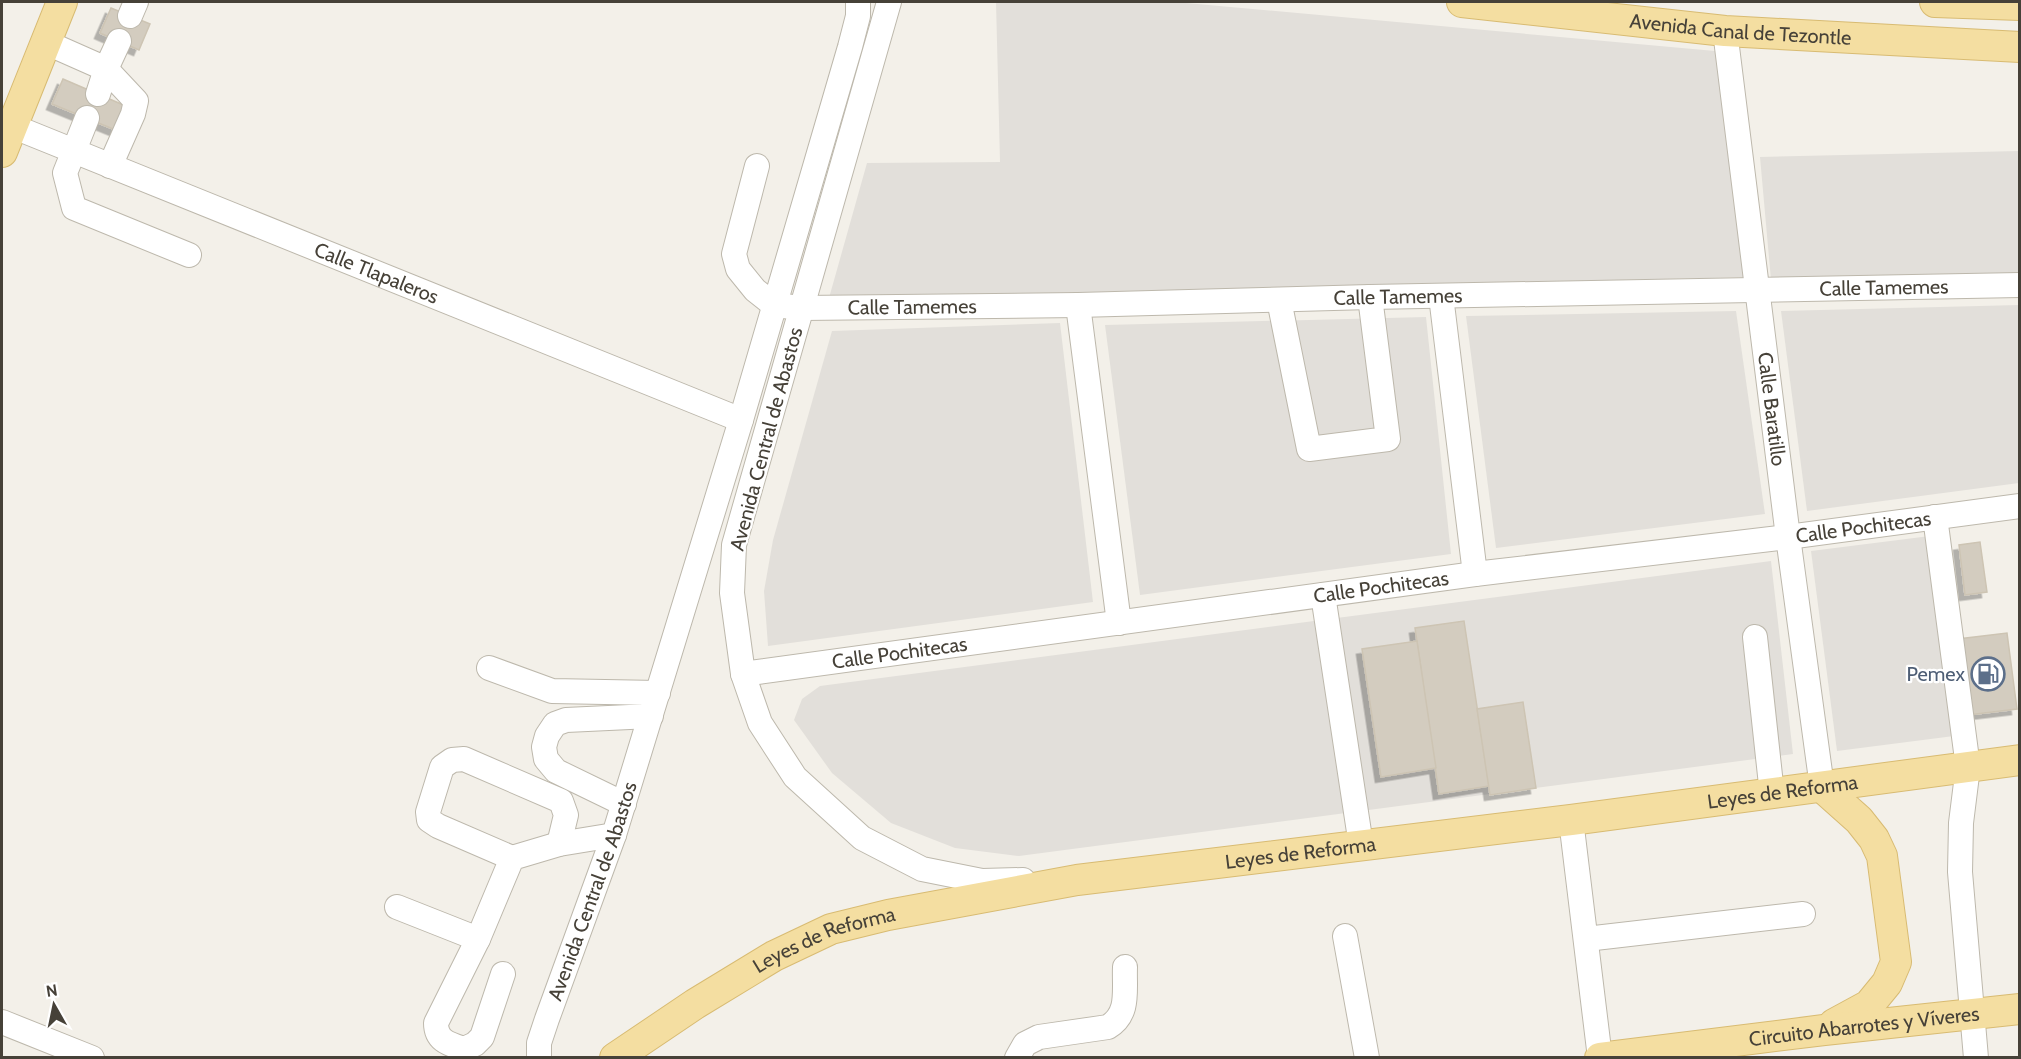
<svg xmlns="http://www.w3.org/2000/svg" width="2021" height="1059" font-family="Cabin,sans-serif">
  <style>
    .industrial { fill: #e2dfda }
    .building { fill: #d3ccbf; stroke: #cdc4b3; stroke-width: 1.5; filter: url(#shadow) }
    .lines { fill: none; stroke-linecap: round; stroke-linejoin: round }
    .minor-casing { stroke: #bdb8ac; stroke-width: 26 }
    .major-casing { stroke: #d8bb72; stroke-width: 32 }
    .minor { stroke: #fff; stroke-width: 24 }
    .major { stroke: #f4dea1; stroke-width: 30 }
    .labels { text-anchor: middle; dominant-baseline: central; stroke-width: 4.5; stroke-linejoin: round; paint-order: stroke }
    .street-label { font-size: 20px; fill: #464138; stroke: #fff }
    .service-label { font-size: 20px; fill: #4e5e75; stroke: #fff; text-anchor: end }
  </style>
  <defs>
    <filter id="shadow"><feDropShadow dx="-5.5" dy="5.5" stdDeviation="0" flood-color="#0004"/></filter>
  </defs>
  <rect width="100%" height="100%" fill="#f3f0e9"/>
  <g class="industrial">
    <path d="M996 2H1175L1726 52 1751 277 829 298 867 163 1000 162Z"/>
    <path d="M2019 151V273L1771 280 1760 157Z"/>
    <path d="M2019 305V483L1807 511 1781 311Z"/>
    <path d="M1736 311 1765 514 1496 548 1466 316Z"/>
    <path d="M1426 317 1451 554 1140 595 1105 325Z"/>
    <path d="M1060 323 1093 602 768 646 764 591 773 540 832 331Z"/>
    <path d="M1930 536 1954 736 1837 751 1811 551Z"/>
    <path d="M1771 561 1793 754 1019 856 955 848 891 823 832 773 794 720 802 699 820 686Z"/>
  </g>
  <g class="building">
    <path d="M111 8 150 24 139 50 100 33Z"/>
    <path d="M63 79 128 107 118 131 52 104Z"/>
    <path d="M1980 542 1987 592 1965 595 1959 545Z"/>
    <path d="M1464 621 1489 786 1439 794 1415 628Z"/>
    <path d="M2007 633 2017 709 1968 715 1958 639Z"/>
    <path d="M1417 641 1436 768 1381 777 1362 649Z"/>
    <path d="M1523 702 1536 788 1490 795 1477 709Z"/>
  </g>
  <g class="lines">
    <defs>
      <g id="minor">
        <path d="M889 2 734 545 732 593 743 674 760 723 795 777 862 838 922 869 982 881 1023 880"/>
        <path d="M130 16 136 2"/>
        <path id="s1" d="M1725 31 1788 537 1822 787"/>
        <path d="M45 42 106 69 119 41"/>
        <path d="M98 94 106 69 136 101 133 114 110 166"/>
        <path d="M87 118 65 173 74 208 189 255"/>
        <path id="s2" d="M12 126 741 420"/>
        <path id="s3" d="M757 166 734 254 738 269 755 290 774 305 802 308 1078 305 1370 297 2020 285"/>
        <path d="M1441 296 1475 574"/>
        <path d="M1279 300 1309 449 1388 439 1370 297"/>
        <path d="M1078 305 1119 623"/>
        <path d="M1935 517 1968 767 1961 823 1960 872 1976 1058"/>
        <path d="M1323 595 1361 845"/>
        <path d="M1755 637 1772 794"/>
        <path d="M489 668 552 691 658 693"/>
        <path id="s4" d="M743 674 1475 574 1788 537 2020 506"/>
        <path d="M624 804 556 771 546 759 544 747 547 736 555 724 566 720 651 716"/>
        <path d="M1571 820 1600 1058"/>
        <path d="M512 858 438 826 429 820 428 812 442 767 452 760 464 759 561 801 566 815 559 844"/>
        <path d="M397 907 478 939"/>
        <path d="M1345 936 1367 1058"/>
        <path d="M1586 939 1803 914"/>
        <path d="M503 974 482 1037 475 1044 464 1049C449 1044 436 1041 436 1023L478 939 512 858 559 844 614 835"/>
        <path d="M2 1022 92 1058"/>
        <path id="s5" d="M539 1058V1043L547 1019 614 835 741 420 850 47 858 16V2"/>
        <path d="M1017 1058 1025 1044 1039 1037 1108 1027C1130 1014 1124 990 1125 967"/>
      </g>
      <g id="major">
        <path id="s6" d="M1462 2 1725 31 2020 47"/>
        <path d="M1935 2 2020 5"/>
        <path d="M2 152 62 2"/>
        <path d="M1822 787 1859 820 1874 839 1882 856 1896 962 1887 983 1869 1005 1834 1024"/>
        <path id="s7" d="M615 1058 695 1004 774 956 831 929 888 915 1077 880 1571 820 2020 760"/>
        <path id="s8" d="M1600 1058 1824 1030 2020 1009"/>
      </g>
    </defs>
    <use href="#minor" class="minor-casing"/>
    <use href="#major" class="major-casing"/>
    <use href="#minor" class="minor"/>
    <use href="#major" class="major"/>
  </g>
  <defs>
    <symbol id="fuel-ring" viewBox="-11 -11 22 22"><circle r="9.5" fill="#fff" stroke="#5c6f8a" stroke-width="1.5"/><path d="M-5.5-6h7V0h2V4h1.3V-2.5L3-4.5l.8-.8L6-3V5H2.5V1h-1V6h-7ZM-4.2-4.7v3.2H.2V-4.7Z" fill="#5c6f8a"/></symbol>
  </defs>
  <g fill-rule="evenodd">
    <use href="#fuel-ring" x="1969" y="655" width="38" height="38"/>
  </g>
  <g class="labels">
    <g class="street-label">
      <text stroke="none"><textPath href="#s6" startOffset="280">Avenida Canal de Tezontle</textPath></text>
      <text stroke="none"><textPath href="#s2" startOffset="393">Calle Tlapaleros</textPath></text>
      <text stroke="none"><textPath href="#s3" startOffset="1268">Calle Tamemes</textPath></text>
      <text stroke="none"><textPath href="#s3" startOffset="782">Calle Tamemes</textPath></text>
      <text stroke="none"><textPath href="#s3" startOffset="296">Calle Tamemes</textPath></text>
      <text stroke="none"><textPath href="#s1" startOffset="381">Calle Baratillo</textPath></text>
      <text transform="translate(766 439) rotate(-75)">Avenida Central de Abastos</text>
      <text stroke="none"><textPath href="#s4" startOffset="1130">Calle Pochitecas</textPath></text>
      <text stroke="none"><textPath href="#s4" startOffset="644">Calle Pochitecas</textPath></text>
      <text stroke="none"><textPath href="#s4" startOffset="158">Calle Pochitecas</textPath></text>
      <text stroke="none"><textPath href="#s7" startOffset="1214">Leyes de Reforma</textPath></text>
      <text stroke="none"><textPath href="#s7" startOffset="728">Leyes de Reforma</textPath></text>
      <text stroke="none"><textPath href="#s5" startOffset="176">Avenida Central de Abastos</textPath></text>
      <text stroke="none"><textPath href="#s7" startOffset="242">Leyes de Reforma</textPath></text>
      <text stroke="none"><textPath href="#s8" startOffset="266">Circuito Abarrotes y Víveres</textPath></text>
    </g>
    <g class="service-label">
      <text x="1965" y="674">Pemex</text>
    </g>
  </g>
  <rect width="2021" height="1059" fill="none" stroke="#464138" stroke-width="6"/>
  <g transform="translate(54 1005) rotate(351)" stroke="#ffffff" stroke-width="4.5" paint-order="stroke">
  <path d="M0-4.5L10 22L0 15L-10 22Z" fill="#464138"/>
  <text y="-9" font-size="16" font-weight="bold" text-anchor="middle" fill="#464138">N</text>
  </g>
</svg>
